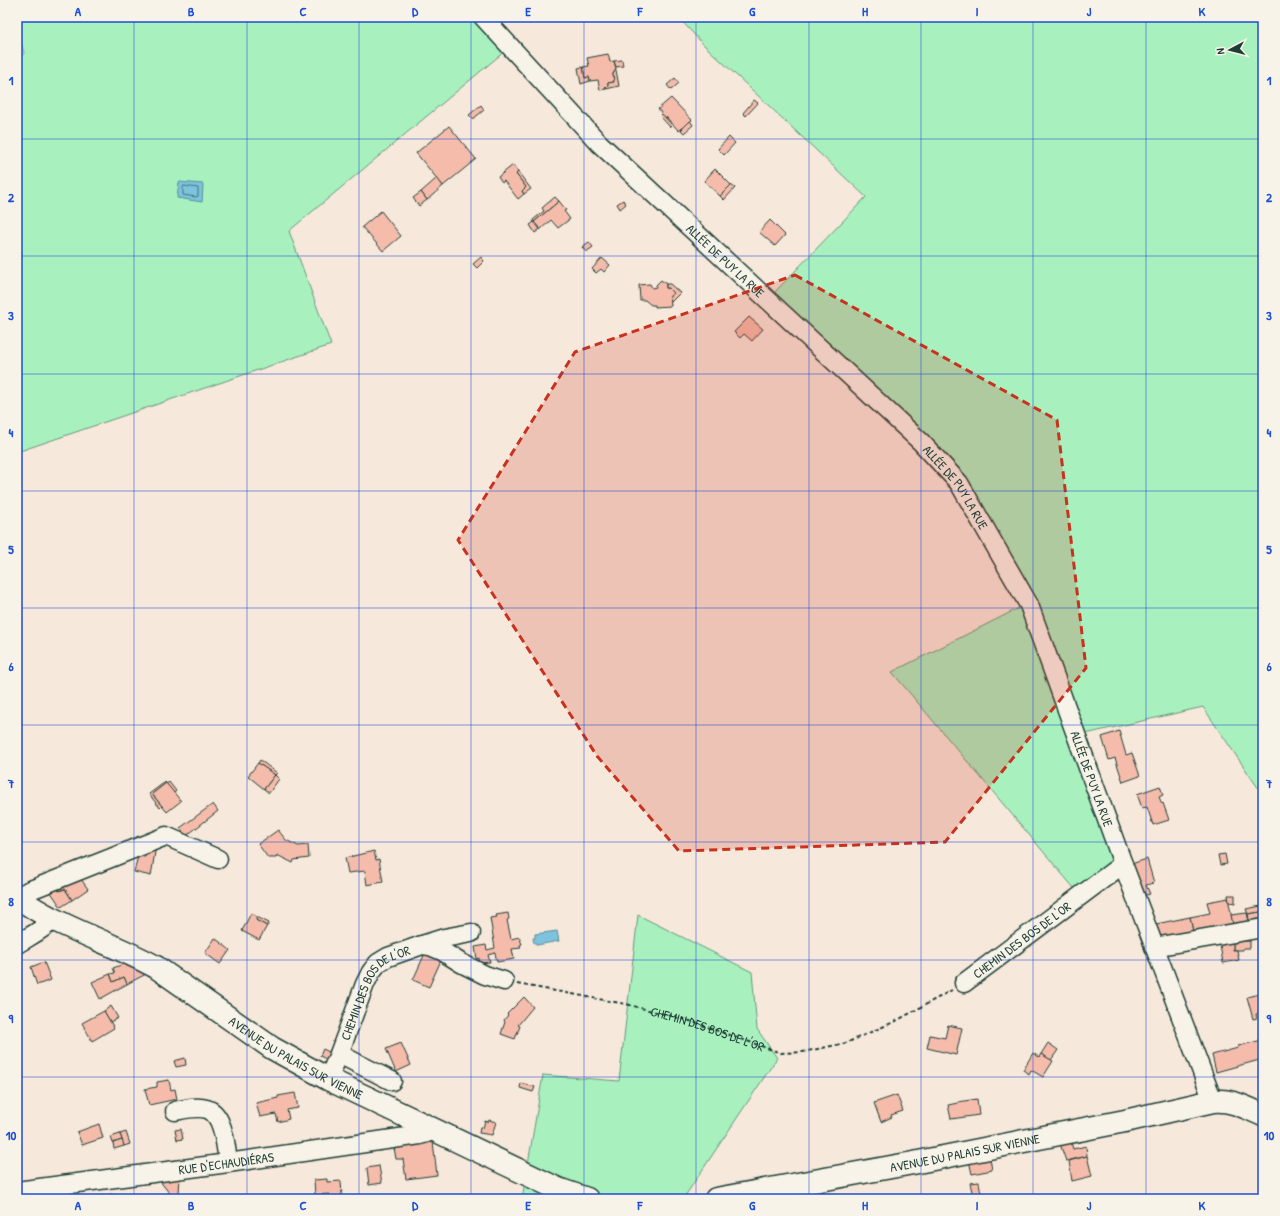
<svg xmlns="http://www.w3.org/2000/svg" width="1280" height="1216" font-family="'Patrick Hand',sans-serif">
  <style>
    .green { fill: #a8f1bf; stroke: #64977a }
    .water { fill: #7dc3dd; stroke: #578d99 }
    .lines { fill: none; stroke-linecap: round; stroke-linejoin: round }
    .shore { stroke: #457378; stroke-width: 1 }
    .building { fill: #f5bcab; stroke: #1f3d34 }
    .minor-casing { stroke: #1f3d34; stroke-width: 21 }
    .major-casing { stroke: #1f3d34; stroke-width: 25 }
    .path { stroke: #1f3d34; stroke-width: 2; stroke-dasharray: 4 3; stroke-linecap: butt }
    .minor { stroke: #f7f3e8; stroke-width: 18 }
    .major { stroke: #f7f3e8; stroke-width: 22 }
    .marked { fill: #c8321e; fill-opacity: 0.2; stroke: #c8321e; stroke-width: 3; stroke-dasharray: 8 5; stroke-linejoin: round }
    .grid { fill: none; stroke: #1d4ed8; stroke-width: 1; stroke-opacity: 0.55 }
    .labels { text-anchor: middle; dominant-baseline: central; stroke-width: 4; stroke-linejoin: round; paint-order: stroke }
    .street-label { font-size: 13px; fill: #1f3d34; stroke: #f7f3e8 }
    .neatline { fill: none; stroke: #1d4ed8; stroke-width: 1.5 }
    .grid-label { font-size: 13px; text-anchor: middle; font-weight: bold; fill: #1d4ed8 }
  </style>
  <rect width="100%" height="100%" fill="#f7e8dc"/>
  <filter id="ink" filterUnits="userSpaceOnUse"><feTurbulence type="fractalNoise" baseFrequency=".025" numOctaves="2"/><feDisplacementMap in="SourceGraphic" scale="8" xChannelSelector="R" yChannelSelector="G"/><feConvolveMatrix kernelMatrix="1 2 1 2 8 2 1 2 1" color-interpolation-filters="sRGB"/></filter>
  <g filter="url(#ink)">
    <g class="green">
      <path d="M17 17H474L505 51 289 231 331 345 17 452V63L24 53 17 27Z"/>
      <path d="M678 17H1263V795L1203 707 1081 735 962 477 772 295 866 197 703 44Z"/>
      <path d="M1021 607 1117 857 1079 894 892 672Z"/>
      <path d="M638 915 752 972 757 1029 777 1058 683 1199H522L543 1075 619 1081Z"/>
    </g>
    <g class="water">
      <path d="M179 182 203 184 202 202 177 198Z"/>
      <path d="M557 931 559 941 537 945 536 943H534L533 938H535V934Z"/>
    </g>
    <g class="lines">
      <path class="shore" d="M184 186 198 188V196L196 197 183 195V188Z"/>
    </g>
    <g class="building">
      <path d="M608 54 610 62 614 61 616 69 613 74 614 82 608 83V86L605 87 606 89 600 90 598 80 590 81 589 77 585 78 583 67 589 66 587 58Z"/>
      <path d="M622 60 623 66 616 67 614 61Z"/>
      <path d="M583 67 585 78 589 77 590 81 581 84 578 68Z"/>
      <path d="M616 70 619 86 606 89 605 87 608 86V83L614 82 613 74Z"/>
      <path d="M675 78 679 83 671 90 667 85Z"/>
      <path d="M671 98 692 120 679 131 666 117 665 118 658 109Z"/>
      <path d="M754 100 758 103 746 116 743 113Z"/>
      <path d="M481 105 484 110 473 119 469 115Z"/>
      <path d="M662 114 672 125 670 127 660 116Z"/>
      <path d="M690 121 693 125 684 133 681 130Z"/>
      <path d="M449 126 476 159 443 186 416 153Z"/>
      <path d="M729 137 735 143 724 155 718 149Z"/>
      <path d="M513 165 518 172 516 174 526 187 522 191 524 194 518 199 504 181 502 183 498 177Z"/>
      <path d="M715 169 731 185 720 196 704 181Z"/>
      <path d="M518 172 531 189 524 194 522 191 526 187 516 174Z"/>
      <path d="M437 178 443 186 427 200 421 192Z"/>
      <path d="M731 185 735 188 724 200 720 196Z"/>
      <path d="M421 192 427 200 419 206 413 198Z"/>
      <path d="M555 197 559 201 534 222 533 220 544 211 542 208Z"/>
      <path d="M623 200 626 204 620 209 617 204Z"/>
      <path d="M559 201 566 210 564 211 570 219 558 228 551 220 540 230 534 222Z"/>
      <path d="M381 211 401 236 383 251 362 227Z"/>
      <path d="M770 220 785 235 775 246 759 232Z"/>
      <path d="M534 222 540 229 535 233 530 225Z"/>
      <path d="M589 242 593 247 586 252 582 247Z"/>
      <path d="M481 257 484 261 477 268 473 264Z"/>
      <path d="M602 258 610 265 604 272 601 269 596 273 592 269Z"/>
      <path d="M661 280 666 284V288H669L674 293 670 296 671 306 655 307V305H651L645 300H640L639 285 650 284 652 288 656 287V285Z"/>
      <path d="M666 284H670L680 293 671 302 670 296 674 293 669 288H666Z"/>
      <path d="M749 317 763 329 752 341 744 334 740 338 734 332Z"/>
      <path d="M1119 731 1126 755 1132 753 1140 776 1123 782 1115 758 1109 760 1102 737Z"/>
      <path d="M260 760 277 773 275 775 258 763Z"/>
      <path d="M258 763 275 775 264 789 248 776Z"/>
      <path d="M275 775 279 779 269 793 264 789Z"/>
      <path d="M165 782 166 783 152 794 162 806 160 808 149 794Z"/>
      <path d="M169 782 176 791 174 793 166 784Z"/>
      <path d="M166 783 181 801 167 812 152 794Z"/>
      <path d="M1160 786 1163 795 1159 797 1162 804 1163 803 1169 820 1153 825 1147 807 1142 808 1137 794Z"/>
      <path d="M213 804 218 811 186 836 180 828Z"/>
      <path d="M278 830 286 840 298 846 308 845 309 858 294 860 293 863 277 855 276 858H268L258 844Z"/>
      <path d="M156 846 151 876 134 872 138 856 145 857 146 850Z"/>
      <path d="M374 851 376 860 379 859 383 882 367 885 365 871 348 873 345 858Z"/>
      <path d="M1225 854 1227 864 1220 865 1218 855Z"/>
      <path d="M1147 859 1154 883 1146 885 1150 894 1142 896 1131 864Z"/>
      <path d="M81 879 88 889 72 900 65 889 59 891 57 888Z"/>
      <path d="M57 888 59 891 65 889 72 900 61 907 50 891Z"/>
      <path d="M1228 895H1235V903L1229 902Z"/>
      <path d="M1228 898 1234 929 1194 937 1190 917 1210 913 1207 902Z"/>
      <path d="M1261 906V912L1248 914 1246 909Z"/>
      <path d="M1261 912 1263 923 1250 925 1248 914Z"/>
      <path d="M251 913 257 917 256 920 267 926 259 940 242 931Z"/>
      <path d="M508 913 509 919 507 920 511 939 519 937 522 944 520 945 521 948 512 949 514 959 497 962 495 953 488 955 490 962 480 963 479 958 477 959 475 947 486 945 487 950 495 948 490 918 497 917 496 915Z"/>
      <path d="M1247 913 1250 926 1234 929 1231 915Z"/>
      <path d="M257 917 269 923 267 926 256 920Z"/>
      <path d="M1190 917 1194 937 1163 943 1156 924Z"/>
      <path d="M215 938 230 950 220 964 205 953Z"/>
      <path d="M1233 941H1250V948H1243V950H1233Z"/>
      <path d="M1233 941V950H1237L1239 960 1223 963 1220 945Z"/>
      <path d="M426 951 442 958 429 987 413 980Z"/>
      <path d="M132 961 146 974 127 984 124 977 113 982 110 974 115 973 113 968Z"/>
      <path d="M44 962 51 980 37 985 31 967Z"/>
      <path d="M110 974 113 982 124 977 127 984 100 999 92 982Z"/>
      <path d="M1263 993V1005L1260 1006 1262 1013 1256 1014 1257 1018 1253 1019 1247 997Z"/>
      <path d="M524 997 533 1007 518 1025 520 1026 515 1039 501 1034 505 1022 504 1020 508 1015 507 1014Z"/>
      <path d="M111 1006 118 1018 110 1022 104 1011Z"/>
      <path d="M104 1011 114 1028 92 1041 82 1023Z"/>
      <path d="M948 1025 962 1028 956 1055 927 1048 930 1035 945 1038Z"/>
      <path d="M1262 1040 1263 1059 1216 1072 1212 1055 1238 1048V1046Z"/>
      <path d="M401 1043 411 1065 396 1072 386 1049Z"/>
      <path d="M1048 1043 1058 1050 1051 1060 1041 1054Z"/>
      <path d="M323 1049 331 1053 328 1060 320 1056Z"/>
      <path d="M1033 1053 1039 1057 1041 1054 1053 1061 1043 1077 1031 1070 1029 1074 1023 1070Z"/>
      <path d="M185 1058 186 1065 176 1067 174 1061Z"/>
      <path d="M169 1080 171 1090 175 1089 177 1099 149 1105 145 1089 157 1087V1082Z"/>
      <path d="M521 1083 535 1087 533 1092 520 1088Z"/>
      <path d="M295 1093 298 1108 287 1110 289 1119 278 1122 276 1114 260 1117 256 1103 278 1098V1096Z"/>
      <path d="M897 1095 903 1111 891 1115 892 1117 881 1122 874 1103Z"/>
      <path d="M977 1099 979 1115 951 1119 948 1105 958 1103V1102Z"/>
      <path d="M489 1120 496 1122 492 1135 479 1133 480 1127 483 1128 485 1121 488 1122Z"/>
      <path d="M99 1124 103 1138 82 1145 77 1132Z"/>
      <path d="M181 1129 183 1139 177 1140 175 1130Z"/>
      <path d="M126 1132 130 1144 124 1146 120 1134Z"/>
      <path d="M120 1134 122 1140 113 1143 111 1137Z"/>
      <path d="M122 1140 124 1146 114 1149 113 1143Z"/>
      <path d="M1059 1141 1071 1142 1073 1149 1086 1146 1087 1156 1066 1161Z"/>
      <path d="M433 1142 437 1175 406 1179 403 1159H396L394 1147Z"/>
      <path d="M989 1153 992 1170 972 1174 968 1156Z"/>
      <path d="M1087 1156 1092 1176 1072 1181 1069 1161Z"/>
      <path d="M379 1166 382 1183 369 1185 367 1168Z"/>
      <path d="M180 1177 179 1193 184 1199H174L159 1180Z"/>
      <path d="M327 1179V1182L341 1181 342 1196 330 1197 329 1194 315 1195 314 1180Z"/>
      <path d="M979 1182 981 1194H980V1198L976 1199V1196H973L970 1183Z"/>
      <path d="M112 1194 113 1199H99L98 1197Z"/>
    </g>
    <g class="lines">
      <defs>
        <g id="minor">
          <path id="s2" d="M483 17 599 143 921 442 959 483 1029 605 1123 864 1213 1101"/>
          <path d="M18 897 28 891 166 836 218 859"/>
          <path d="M17 944C30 936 43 930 54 919"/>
          <path d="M422 945 444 938 471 933"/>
          <path d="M1154 947 1263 928"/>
          <path id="s3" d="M964 983 1123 864"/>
          <path d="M339 1054 392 1081"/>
          <path id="s4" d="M328 1079 339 1054 365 984 371 972 378 963 388 957 422 945 430 946 442 951 461 963 485 975 504 981"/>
          <path d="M175 1111C185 1109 197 1106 207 1109 224 1114 226 1148 228 1163"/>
          <path id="s5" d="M17 1191 228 1163 420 1135 427 1133 431 1127"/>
        </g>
        <g id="major">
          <path id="s6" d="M17 897C59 928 111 942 156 967L272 1048 328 1079 558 1189 587 1199"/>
          <path id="s7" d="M716 1199 913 1163 1125 1121 1213 1101C1231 1099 1247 1108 1263 1115"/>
        </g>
      </defs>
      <use href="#minor" class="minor-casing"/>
      <use href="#major" class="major-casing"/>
      <path class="path" id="s1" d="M517 984 626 1004 690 1021 781 1053 803 1052 846 1043 896 1021 952 990"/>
      <use href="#minor" class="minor"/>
      <use href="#major" class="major"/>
    </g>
  </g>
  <path class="marked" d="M795 275 1057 420 1086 668 945 842 679 851 597 756 458 540 575 352Z"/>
  <path class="grid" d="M134 17V1199M247 17V1199M359 17V1199M471 17V1199M584 17V1199M696 17V1199M809 17V1199M921 17V1199M1033 17V1199M1146 17V1199M17 139H1263M17 256H1263M17 374H1263M17 491H1263M17 608H1263M17 725H1263M17 842H1263M17 960H1263M17 1077H1263"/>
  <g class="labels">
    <g class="street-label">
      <text stroke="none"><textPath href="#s2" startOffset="344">ALLÉE DE PUY LA RUE</textPath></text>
      <text stroke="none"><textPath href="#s2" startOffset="668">ALLÉE DE PUY LA RUE</textPath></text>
      <text stroke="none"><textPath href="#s2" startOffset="992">ALLÉE DE PUY LA RUE</textPath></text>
      <text stroke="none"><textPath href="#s3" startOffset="72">CHEMIN DES BOS DE L'OR</textPath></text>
      <text stroke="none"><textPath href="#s4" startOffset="102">CHEMIN DES BOS DE L'OR</textPath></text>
      <text stroke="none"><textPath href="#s1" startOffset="196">CHEMIN DES BOS DE L'OR</textPath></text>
      <text stroke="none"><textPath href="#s6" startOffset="323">AVENUE DU PALAIS SUR VIENNE</textPath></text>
      <text stroke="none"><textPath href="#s7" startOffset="253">AVENUE DU PALAIS SUR VIENNE</textPath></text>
      <text stroke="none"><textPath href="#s5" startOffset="211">RUE D'ECHAUDIÉRAS</textPath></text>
    </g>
  </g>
  <rect width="1280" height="1216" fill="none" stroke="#f7f3e8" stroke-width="44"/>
  <g transform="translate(1230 50) rotate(263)" stroke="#f7f3e8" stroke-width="3" paint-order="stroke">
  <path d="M0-3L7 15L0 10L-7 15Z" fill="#1f3d34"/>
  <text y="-6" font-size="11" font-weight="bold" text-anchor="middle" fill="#1f3d34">N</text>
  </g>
  <rect x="22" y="22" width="1236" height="1172" class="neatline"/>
  <g class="grid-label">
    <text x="78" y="16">A</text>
    <text x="191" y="16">B</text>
    <text x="303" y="16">C</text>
    <text x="415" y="16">D</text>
    <text x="528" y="16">E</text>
    <text x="640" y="16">F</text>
    <text x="752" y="16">G</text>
    <text x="865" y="16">H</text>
    <text x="977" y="16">I</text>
    <text x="1089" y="16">J</text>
    <text x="1202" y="16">K</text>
    <text x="11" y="85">1</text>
    <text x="1269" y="85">1</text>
    <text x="11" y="202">2</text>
    <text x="1269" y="202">2</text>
    <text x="11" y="320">3</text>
    <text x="1269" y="320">3</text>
    <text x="11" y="437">4</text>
    <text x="1269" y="437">4</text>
    <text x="11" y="554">5</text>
    <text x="1269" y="554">5</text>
    <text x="11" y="671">6</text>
    <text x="1269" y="671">6</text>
    <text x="11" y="788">7</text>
    <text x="1269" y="788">7</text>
    <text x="11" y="906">8</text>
    <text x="1269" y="906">8</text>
    <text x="11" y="1023">9</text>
    <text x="1269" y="1023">9</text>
    <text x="11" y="1140">10</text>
    <text x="1269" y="1140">10</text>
    <text x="78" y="1210">A</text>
    <text x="191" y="1210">B</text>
    <text x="303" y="1210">C</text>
    <text x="415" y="1210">D</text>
    <text x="528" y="1210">E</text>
    <text x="640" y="1210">F</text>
    <text x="752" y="1210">G</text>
    <text x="865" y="1210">H</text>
    <text x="977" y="1210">I</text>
    <text x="1089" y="1210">J</text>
    <text x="1202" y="1210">K</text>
  </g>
</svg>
